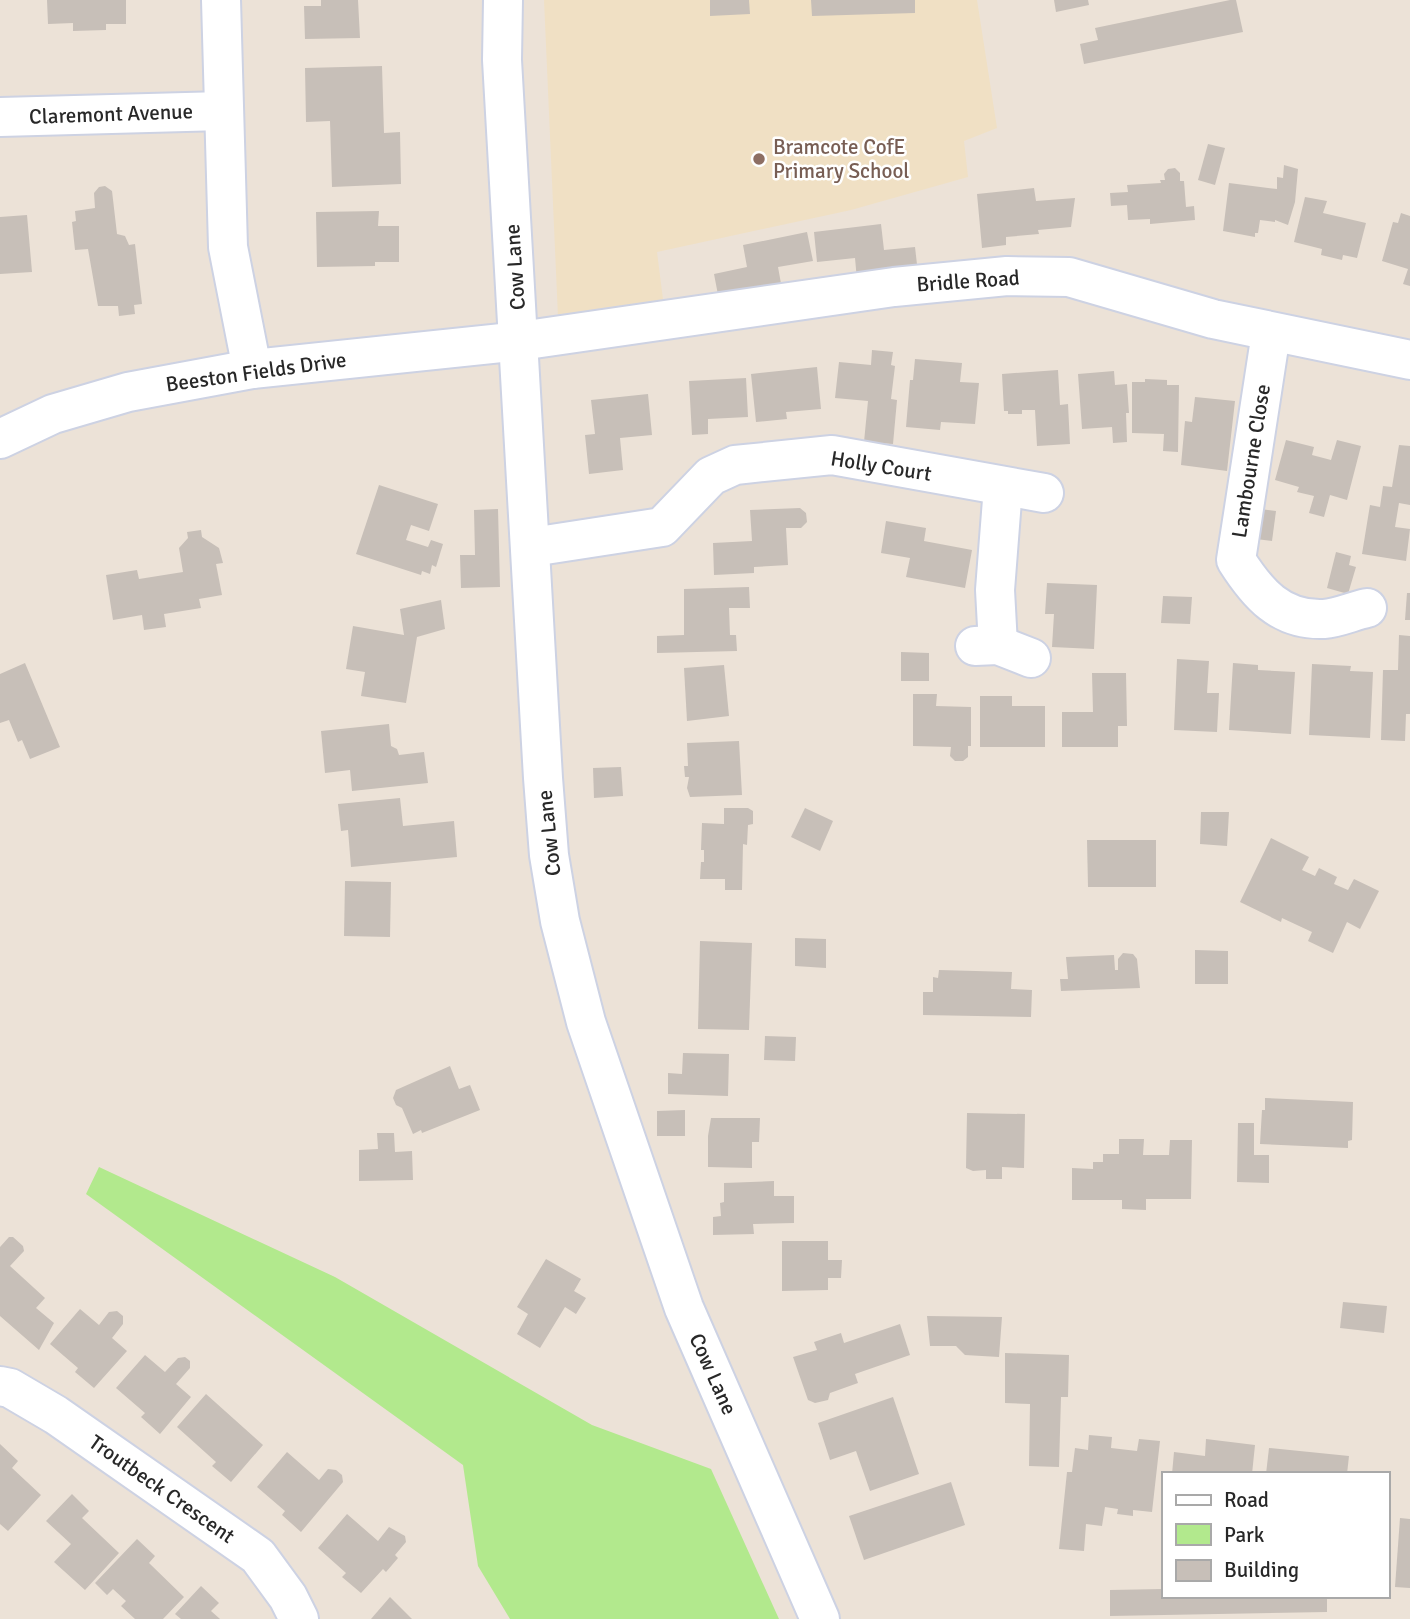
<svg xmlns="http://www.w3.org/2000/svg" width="1410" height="1619" font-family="Signika,sans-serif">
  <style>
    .education { fill: #f0e0c4 }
    .green { fill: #b2e98d }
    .building { fill: #c7bfb8 }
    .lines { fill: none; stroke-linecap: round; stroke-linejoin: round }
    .minor-casing { stroke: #cdd2e3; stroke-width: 42 }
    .minor { stroke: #fff; stroke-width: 38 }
    .education-dot { fill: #8d6e63; stroke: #fff; stroke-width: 2.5 }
    .labels { text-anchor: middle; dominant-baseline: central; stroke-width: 5; stroke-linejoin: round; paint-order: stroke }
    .street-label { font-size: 21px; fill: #282828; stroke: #fff }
    .education-label { font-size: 21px; fill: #785e54; stroke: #fff; text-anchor: start }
  </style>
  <rect width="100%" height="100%" fill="#ece2d7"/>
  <path class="education" d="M544 0H977L997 128 964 141 968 177 851 210 657 252 664 307 558 317Z"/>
  <path class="green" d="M99 1167 335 1277 592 1425 711 1469 779 1619H510L478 1566 463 1465 86 1194Z"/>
  <g class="building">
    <path d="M47 0H126V24H106V30L73 31V23L48 24Z"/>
    <path d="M321 0H358L360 38 305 39 304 6H321Z"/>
    <path d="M710 0H749L750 14 710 16Z"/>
    <path d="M811 0H915V13L812 16Z"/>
    <path d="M1054 0H1088L1089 5 1056 12Z"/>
    <path d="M1230 0H1236L1243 32 1084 64 1080 44 1098 40 1095 28Z"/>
    <path d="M382 66 384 133 400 132 401 184 332 187 330 121 306 122 305 68Z"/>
    <path d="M1208 144 1225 148 1215 185 1198 180Z"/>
    <path d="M1284 165 1298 169 1295 202 1288 225 1275 220V222L1260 220 1258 233H1255V237L1223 231 1229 183 1277 189V177L1283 178Z"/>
    <path d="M1175 168 1180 173V181H1184L1186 207 1194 206 1195 220 1150 224V219L1128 220 1127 205 1111 206 1110 193 1128 192 1127 185 1161 183 1160 180H1165L1164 174 1168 169Z"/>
    <path d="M105 186 112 191 117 234 125 236 129 245 135 244 142 304 134 305 135 314 119 316 118 306H98L88 249 75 250 72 222 76 221 75 211 95 208 94 193 99 187Z"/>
    <path d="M1034 188 1036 201 1075 198 1071 227 1038 230 1039 234 1006 237V245L982 248 977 194Z"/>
    <path d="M1305 197 1327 201 1323 213 1366 223 1357 258 1343 255 1342 260 1321 255 1322 249 1294 242Z"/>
    <path d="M379 211 378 226H399V262H375V266L317 267 316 212Z"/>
    <path d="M1401 213 1410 216V286L1403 284 1408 269 1382 261 1393 222 1398 223Z"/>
    <path d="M27 215 32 272 0 274V217Z"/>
    <path d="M881 224 884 250 915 247 918 273 857 280 855 258 817 262 814 232Z"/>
    <path d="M807 232 813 261 778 267 782 289 719 300 714 274 747 267 743 245Z"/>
    <path d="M872 350 893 352 891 365 895 366 891 399 897 400 893 444 864 442 868 401 835 398 839 362 871 365Z"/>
    <path d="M915 359 962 363 960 382 979 383 975 424 941 422 940 430 906 427 910 380H913Z"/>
    <path d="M817 367 821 409 786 412 787 419 756 422 751 374Z"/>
    <path d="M1058 370 1060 405 1068 404 1070 444 1037 446 1035 410H1022V414H1008V411H1004L1002 374Z"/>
    <path d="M1114 371 1115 385 1127 384 1129 413H1126L1127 442 1113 443 1112 427 1082 429 1078 374Z"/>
    <path d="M746 378 748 417 708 419V434L692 435 689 381Z"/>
    <path d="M1145 379 1167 380V385H1179L1178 452 1163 451 1164 434 1132 433V382H1145Z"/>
    <path d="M648 394 652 435 620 438 623 470 589 474 585 435 595 434 591 400Z"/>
    <path d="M1195 397 1235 401 1227 471 1181 465 1185 421 1192 422Z"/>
    <path d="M1286 440 1314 447 1312 455 1331 460 1337 440 1361 446 1347 500 1330 495 1324 517 1309 513 1314 496 1297 492 1299 487 1275 480Z"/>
    <path d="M1399 445 1410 446V505L1399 503 1395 527 1410 529 1406 561 1362 554 1370 505 1380 507 1383 486 1392 487Z"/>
    <path d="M379 485 438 504 429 531 411 525 406 540 428 547 431 540 443 544 436 567 432 565 430 574 422 571 421 575 356 554Z"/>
    <path d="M800 508 806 513 807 522 801 528H786L788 565 754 567V573L714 575 713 543 752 541 750 510Z"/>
    <path d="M498 509 500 587 461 588 460 555H475L474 510Z"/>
    <path d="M1260 509 1276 511 1272 541 1256 539Z"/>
    <path d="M886 521 926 528 924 541 972 550 965 588 906 577 910 558 881 553Z"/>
    <path d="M201 530 202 537 219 548 223 563 216 564 222 595 199 599 201 608 164 614 166 627 144 630 142 615 113 620 106 575 137 570 139 579 183 572 179 548 188 538 187 532Z"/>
    <path d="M1336 552 1351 556 1349 565 1356 567 1348 594 1327 588Z"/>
    <path d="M1047 583 1097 585 1094 649 1052 647 1054 614H1045Z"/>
    <path d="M749 587 750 608H729L730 635H736L737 651 657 653V636L684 635V589Z"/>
    <path d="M1407 593H1410V620H1405Z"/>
    <path d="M1163 596 1192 597 1190 624 1161 623Z"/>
    <path d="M441 600 445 629 417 637 406 703 361 696 365 672 346 669 353 626 404 635 400 609Z"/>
    <path d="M1399 635 1410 636V714H1406L1405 741 1381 740 1383 670H1398Z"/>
    <path d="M901 652 929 653V681H901Z"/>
    <path d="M1177 659 1209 661 1207 693H1219L1217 732 1174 730Z"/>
    <path d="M25 663 60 747 30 759 22 740 18 742 9 720 0 723V674Z"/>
    <path d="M1233 663 1258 665V670L1295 672 1291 734 1229 730Z"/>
    <path d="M1312 664 1351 666 1350 671 1373 672 1370 738 1309 735Z"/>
    <path d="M724 665 729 716 687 721 684 668Z"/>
    <path d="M1092 673H1126L1127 726H1118V747H1062V712H1093Z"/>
    <path d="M913 694H937L936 706 971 707V746H968V757L963 761H955L950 756 951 747 913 746Z"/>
    <path d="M980 696H1012V706H1045V747H980Z"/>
    <path d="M389 724 391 746 397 749 399 755 424 752 428 783 352 791 350 770 325 773 321 731Z"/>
    <path d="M739 741 742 795 690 797 687 788 689 777H685L684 766H688L687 743Z"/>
    <path d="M621 767 623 796 594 798 593 768Z"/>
    <path d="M400 798 403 826 454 821 457 857 351 867 348 830 341 831 338 804Z"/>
    <path d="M724 808H748L753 811V824L748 825 747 845 743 844 742 890H725V879H700L701 862H704V850H701L702 823 724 824Z"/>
    <path d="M805 808 833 821 820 851 791 837Z"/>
    <path d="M1201 812H1229L1227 846 1200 844Z"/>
    <path d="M1271 838 1309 857 1302 870 1315 876 1319 868 1337 877 1334 884 1348 890 1354 879 1379 891 1360 929 1347 922 1333 953 1308 941 1312 932 1282 918 1281 922 1240 902Z"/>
    <path d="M1087 840H1156V887H1088Z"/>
    <path d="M345 881 391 882 390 937 344 936Z"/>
    <path d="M795 938 826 939V968L795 966Z"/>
    <path d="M700 941 752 943 749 1030 698 1029Z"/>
    <path d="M1195 950 1228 951V984H1195Z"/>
    <path d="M1123 953 1133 954 1137 959 1140 988 1061 991 1060 979H1068L1066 957 1114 955 1115 970H1118V959Z"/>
    <path d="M939 970 1012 972 1011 989 1032 990 1031 1017 923 1015V992H933V977L938 978Z"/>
    <path d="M765 1036 796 1037 795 1061 764 1060Z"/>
    <path d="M683 1053 729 1054 728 1096 668 1094V1073L682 1074Z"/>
    <path d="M450 1066 459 1089 470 1085 480 1110 422 1133 421 1130 413 1134 402 1108 396 1105 393 1098 396 1090Z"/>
    <path d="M1265 1098 1353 1102 1352 1140 1348 1141V1148L1260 1144 1262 1110H1265Z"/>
    <path d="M685 1110V1136H657V1111Z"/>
    <path d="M967 1113 1025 1114 1024 1168 1002 1167V1179H986V1170L973 1171 966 1168Z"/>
    <path d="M711 1118H760L759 1142H752V1168L708 1167V1136Z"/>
    <path d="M1238 1123H1254V1155H1269V1183L1237 1182Z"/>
    <path d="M377 1133H394L395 1152 412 1151 413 1180 359 1181V1150L378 1149Z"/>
    <path d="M1119 1139H1144L1143 1155H1169L1170 1140H1192L1191 1199H1146V1210L1122 1209V1200H1072V1168L1093 1169V1162H1103V1154H1119Z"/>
    <path d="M774 1181V1196H794V1223L753 1224 754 1234 713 1235V1217L721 1216 720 1203 724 1202V1183Z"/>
    <path d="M9 1237H13L23 1246 24 1251 10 1266 45 1298 36 1308 54 1323 39 1350 0 1316V1247Z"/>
    <path d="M782 1241H828V1260H842L841 1278H828V1290L782 1291Z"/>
    <path d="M546 1259 581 1279 574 1291 586 1298 576 1314 565 1307 540 1348 517 1334 528 1314 517 1307Z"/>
    <path d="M1343 1302 1387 1306 1384 1333 1340 1328Z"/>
    <path d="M80 1309 99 1325 109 1312 117 1311 123 1316V1324L112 1338 127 1351 94 1388 75 1372 78 1368 50 1344Z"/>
    <path d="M927 1316 1002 1317 999 1357 965 1355 956 1346H930Z"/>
    <path d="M900 1324 910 1355 855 1374 858 1383 830 1393 828 1400 815 1403 808 1400 793 1357 817 1350 814 1342 841 1333 844 1343Z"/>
    <path d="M1005 1353 1069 1355 1068 1397H1061L1059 1467 1029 1466 1030 1404 1005 1403Z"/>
    <path d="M145 1355 165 1372 178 1358 185 1357 190 1361V1368L176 1384 191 1397 160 1434 141 1417 145 1413 116 1388Z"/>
    <path d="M206 1394 263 1445 231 1482 212 1466 216 1462 177 1427Z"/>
    <path d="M893 1397 919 1474 870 1491 856 1451 830 1460 818 1423Z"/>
    <path d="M1089 1435 1112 1437 1111 1448 1137 1451 1139 1439 1160 1441 1152 1512 1133 1510V1516L1117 1514 1118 1509 1105 1507 1102 1526 1086 1524 1084 1551 1059 1549 1067 1472H1072L1075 1448 1088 1450Z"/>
    <path d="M1206 1439 1255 1445 1252 1474H1172L1174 1452 1205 1456Z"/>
    <path d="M0 1444 18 1461 12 1468 41 1495 8 1531 0 1524Z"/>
    <path d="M1269 1448 1349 1456 1347 1474H1266Z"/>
    <path d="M287 1452 319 1480 328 1469 336 1470 342 1475 343 1482 301 1532 282 1515 285 1511 257 1487Z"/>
    <path d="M951 1482 965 1525 864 1560 849 1516Z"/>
    <path d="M72 1494 89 1511 82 1518 119 1553 85 1590 54 1562 71 1544 46 1521Z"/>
    <path d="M347 1514 378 1541 389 1527 405 1536 406 1542 395 1555 398 1558 386 1572 383 1569 361 1593 342 1577 346 1573 318 1548Z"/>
    <path d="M1400 1518 1410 1519V1588L1395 1587Z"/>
    <path d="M137 1539 155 1556 149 1563 184 1597 163 1619H135L121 1606 126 1601 113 1589 107 1595 95 1583Z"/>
    <path d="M201 1586 219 1603 211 1611 220 1619H181L175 1614Z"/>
    <path d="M1163 1589V1596H1327V1612L1110 1616V1590Z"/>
    <path d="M390 1597 412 1619H371Z"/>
  </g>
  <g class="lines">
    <defs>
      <g id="minor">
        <path d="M221 0 228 247 252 369"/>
        <path d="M503 0 502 60 543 778 549 855 560 921 586 1022 684 1308 820 1619"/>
        <path d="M0 117 223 111"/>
        <path d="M1271 333 1236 560C1257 593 1280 621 1324 619 1338 618 1353 611 1367 608"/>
        <path d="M0 439 53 414 128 392 252 369 520 341 894 287 1007 276 1069 277 1213 319 1410 360"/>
        <path d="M532 547 662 527 711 476 735 465 832 455 1044 493"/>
        <path d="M998 645 995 590 1003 487"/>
        <path d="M975 646 998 645 1031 658"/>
        <path d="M0 1386 10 1388 56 1415 258 1556 288 1597 299 1619"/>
      </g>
    </defs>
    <use href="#minor" class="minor-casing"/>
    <use href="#minor" class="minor"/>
  </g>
  <circle class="education-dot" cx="759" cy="159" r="7"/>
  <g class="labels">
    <g class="street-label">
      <text transform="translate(111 114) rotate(-2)">Claremont Avenue</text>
      <text transform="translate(515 267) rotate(-94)">Cow Lane</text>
      <text transform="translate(968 281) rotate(-4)">Bridle Road</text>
      <text transform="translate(256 372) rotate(-8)">Beeston Fields Drive</text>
      <text transform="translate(1251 461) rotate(-81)">Lambourne Close</text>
      <text transform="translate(881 466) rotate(9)">Holly Court</text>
      <text transform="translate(549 833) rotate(-96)">Cow Lane</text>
      <text transform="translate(713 1374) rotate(66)">Cow Lane</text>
      <text transform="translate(162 1489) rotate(35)">Troutbeck Crescent</text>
    </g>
    <g class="education-label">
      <text x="773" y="147">Bramcote CofE<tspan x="773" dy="24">Primary School</tspan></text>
    </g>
  </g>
  <rect x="1162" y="1472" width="228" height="126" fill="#ffffff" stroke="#a9a9a9" stroke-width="2"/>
  <rect x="1176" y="1495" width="35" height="10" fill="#ffffff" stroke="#a9a9a9" stroke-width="2"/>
  <text x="1224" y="1507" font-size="21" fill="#282828">Road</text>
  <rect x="1176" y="1524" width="35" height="21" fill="#b2e98d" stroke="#a9a9a9" stroke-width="2"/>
  <text x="1224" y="1542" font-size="21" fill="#282828">Park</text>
  <rect x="1176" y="1560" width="35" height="21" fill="#c7bfb8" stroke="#a9a9a9" stroke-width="2"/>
  <text x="1224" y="1577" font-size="21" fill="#282828">Building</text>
</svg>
